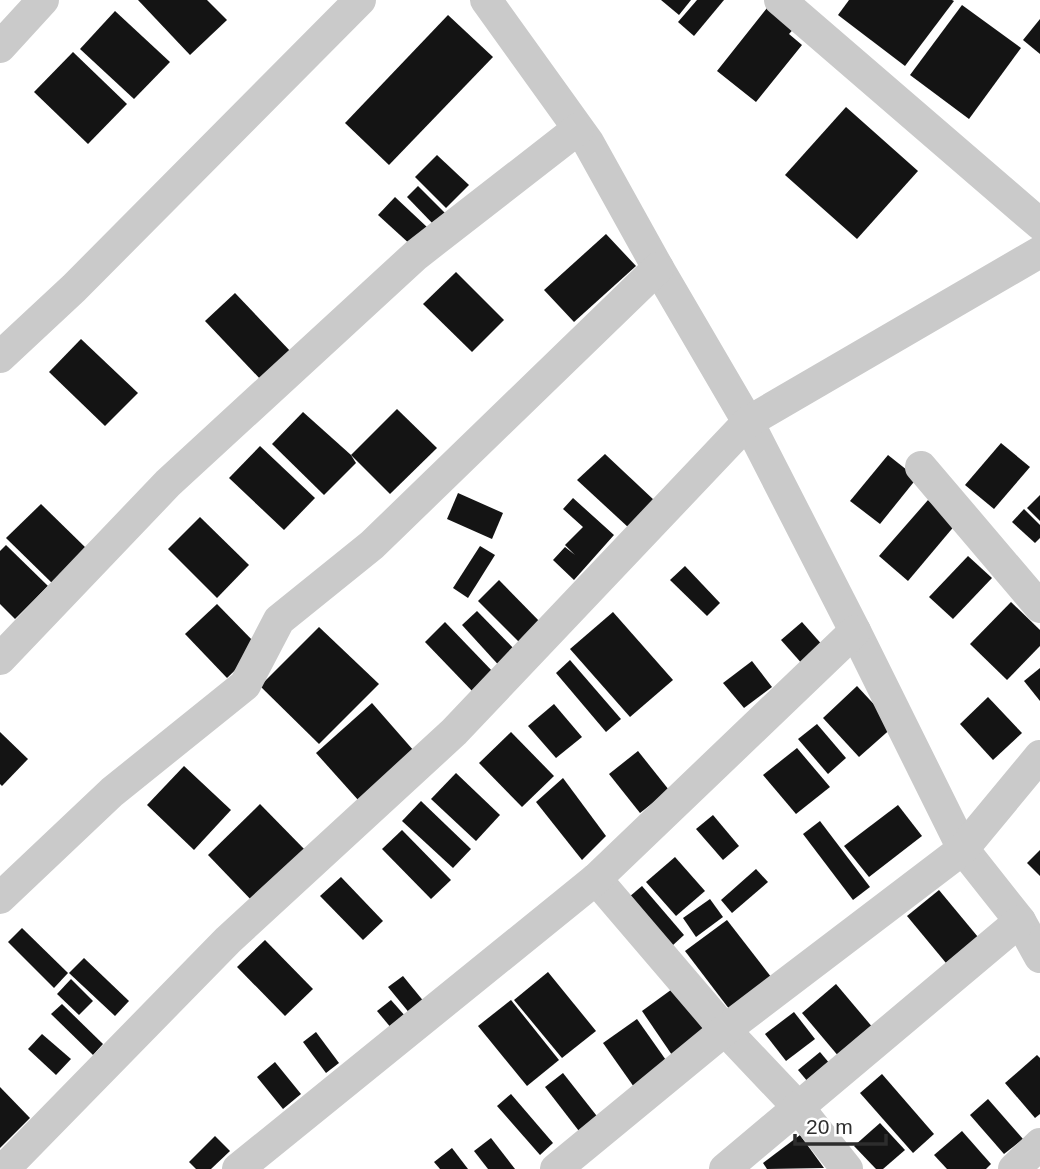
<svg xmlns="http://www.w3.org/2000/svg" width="1040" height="1169" font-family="Arial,sans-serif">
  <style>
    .building { fill: #141414 }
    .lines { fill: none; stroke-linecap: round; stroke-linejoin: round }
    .street { stroke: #cacaca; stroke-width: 32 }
  </style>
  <rect width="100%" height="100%" fill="#fff"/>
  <g class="building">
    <path d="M138 0H207L227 20 190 55Z"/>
    <path d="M661 0H691L679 15Z"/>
    <path d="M697 0H724L694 36 678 22Z"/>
    <path d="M849 0H952L954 1 905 66 838 15Z"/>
    <path d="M771 3 798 24 789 34 802 45 756 102 717 71Z"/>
    <path d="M962 5 1021 48 969 119 910 75Z"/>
    <path d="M115 11 170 62 134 99 80 49Z"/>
    <path d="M448 15 493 57 389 165 345 123Z"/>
    <path d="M1040 19V54L1023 40Z"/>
    <path d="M73 52 127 104 88 144 34 92Z"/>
    <path d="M846 107 918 171 857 239 785 175Z"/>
    <path d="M437 155 469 185 446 208 415 177Z"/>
    <path d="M418 186 447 215 435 226 407 197Z"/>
    <path d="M395 197 428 228 412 246 378 215Z"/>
    <path d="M606 234 636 266 574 322 544 290Z"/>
    <path d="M456 272 504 320 472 352 423 304Z"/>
    <path d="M235 293 292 353 262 381 205 321Z"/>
    <path d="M81 339 138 393 105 426 49 372Z"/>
    <path d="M397 409 437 448 390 494 351 455Z"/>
    <path d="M303 412 351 455 356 463 324 495 272 444Z"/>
    <path d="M1001 443 1030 467 994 509 965 485Z"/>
    <path d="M260 446 315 498 284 530 229 478Z"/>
    <path d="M605 454 655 501 629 528 577 480Z"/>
    <path d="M888 455 917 478 880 524 850 501Z"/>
    <path d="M458 493 503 513 492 539 447 519Z"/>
    <path d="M1040 495V521L1027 508Z"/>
    <path d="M573 498 614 535 574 580 553 560 565 547 575 555 565 545 583 527 563 509Z"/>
    <path d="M928 500 956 524 908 581 879 556Z"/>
    <path d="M41 504 87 549 53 584 6 538Z"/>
    <path d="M1024 509 1040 525V538L1035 543 1012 522Z"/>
    <path d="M200 517 249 565 217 598 168 549Z"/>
    <path d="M6 545 48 586 15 619 0 604V551Z"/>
    <path d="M480 546 495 555 468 598 453 588Z"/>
    <path d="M968 556 992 578 953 619 929 597Z"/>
    <path d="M685 566 720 603 707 616 670 580Z"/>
    <path d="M499 580 544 626 523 646 478 601Z"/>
    <path d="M1011 602 1040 630V646L1007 680 970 644Z"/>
    <path d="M217 604 259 647 227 678 185 634Z"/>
    <path d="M477 611 520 655 504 671 462 625Z"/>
    <path d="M613 612 673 680 630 717 570 649Z"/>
    <path d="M445 622 495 674 475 694 425 642Z"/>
    <path d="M802 622 825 648 804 666 781 640Z"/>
    <path d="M319 627 379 684 319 744 260 686Z"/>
    <path d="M570 660 621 719 606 732 556 673Z"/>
    <path d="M752 661 772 687 744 708 723 683Z"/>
    <path d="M1040 668V701L1024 681Z"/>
    <path d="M857 686 894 726 859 757 823 718Z"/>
    <path d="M988 697 1022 733 993 760 960 724Z"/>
    <path d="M372 703 414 751 359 801 316 753Z"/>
    <path d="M554 704 582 737 556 758 528 726Z"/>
    <path d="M817 724 846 758 828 774 798 739Z"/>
    <path d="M0 732 28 759 2 786 0 784Z"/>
    <path d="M511 732 554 776 522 807 479 763Z"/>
    <path d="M797 748 830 787 796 814 763 775Z"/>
    <path d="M638 751 669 790 640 813 609 774Z"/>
    <path d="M184 766 231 810 194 850 147 805Z"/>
    <path d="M456 773 500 815 476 841 431 799Z"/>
    <path d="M563 778 606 836 582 860 536 802Z"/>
    <path d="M421 801 471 849 453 868 402 821Z"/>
    <path d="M260 804 308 853 256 905 208 855Z"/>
    <path d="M898 805 922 836 869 877 844 846Z"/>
    <path d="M713 815 739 846 723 860 696 829Z"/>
    <path d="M820 821 870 887 853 900 803 834Z"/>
    <path d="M402 830 451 880 431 899 382 849Z"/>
    <path d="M1040 850V876L1027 863Z"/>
    <path d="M675 857 705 891 676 916 646 882Z"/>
    <path d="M756 869 768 882 732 913 721 900Z"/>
    <path d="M341 877 383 921 363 940 320 896Z"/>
    <path d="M642 886 684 935 672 946 629 897Z"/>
    <path d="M939 890 978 937 946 963 907 916Z"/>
    <path d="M710 899 723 917 696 937 683 918Z"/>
    <path d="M727 920 775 982 733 1014 685 951Z"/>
    <path d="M22 928 68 973 54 988 8 942Z"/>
    <path d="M265 940 313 989 285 1016 237 967Z"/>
    <path d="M84 958 129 1001 115 1016 69 973Z"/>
    <path d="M548 972 596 1031 562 1058 514 1000Z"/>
    <path d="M403 976 425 1003 411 1015 388 987Z"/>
    <path d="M71 979 93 1001 79 1015 57 994Z"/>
    <path d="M836 984 874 1029 840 1058 802 1013Z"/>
    <path d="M675 987 707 1032 672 1055 642 1011Z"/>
    <path d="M391 1000 406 1017 392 1029 377 1011Z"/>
    <path d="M511 1000 559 1060 527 1086 478 1026Z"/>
    <path d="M62 1004 103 1044 93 1055 51 1014Z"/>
    <path d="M794 1012 815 1039 786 1061 765 1034Z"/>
    <path d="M637 1019 668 1063 634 1087 603 1043Z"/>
    <path d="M316 1032 339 1063 326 1073 303 1042Z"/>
    <path d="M42 1034 71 1059 56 1075 28 1049Z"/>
    <path d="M820 1052 830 1064 808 1082 798 1070Z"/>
    <path d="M1037 1055 1040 1058V1114L1035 1118 1005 1083Z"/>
    <path d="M275 1062 301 1094 283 1109 257 1077Z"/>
    <path d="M563 1073 600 1120 582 1135 545 1087Z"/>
    <path d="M882 1074 934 1134 913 1153 860 1093Z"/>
    <path d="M0 1087 30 1118 0 1148Z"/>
    <path d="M511 1094 553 1143 540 1155 497 1106Z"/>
    <path d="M988 1099 1023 1139 1004 1154 970 1115Z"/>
    <path d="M880 1123 905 1150 883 1169H876L854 1146Z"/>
    <path d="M962 1131 991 1164 986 1169H947L934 1155Z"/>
    <path d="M800 1135 824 1168 767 1169 763 1163Z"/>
    <path d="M215 1136 230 1151 211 1169H196L189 1162Z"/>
    <path d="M491 1138 515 1169H488L474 1151Z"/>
    <path d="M452 1148 468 1169H440L434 1162Z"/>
  </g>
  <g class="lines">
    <g class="street">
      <path d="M486 0 588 142 658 268 748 422 855 631 963 849 1020 921 1040 957"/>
      <path d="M780 0 1040 224"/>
      <path d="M0 47 43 0"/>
      <path d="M0 357 74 288 360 0"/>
      <path d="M921 467 1040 607"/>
      <path d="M0 659 168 483 416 255 578 129"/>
      <path d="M596 879 725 1030 798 1107 847 1169"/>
      <path d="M0 898 112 792 245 685 279 620 372 545 658 268"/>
      <path d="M4 1169 228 940 454 732 748 422 1040 252"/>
      <path d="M238 1169 596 879 855 631"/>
      <path d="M556 1169 725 1030 963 849 1040 756"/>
      <path d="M725 1169 1020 921"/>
      <path d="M1014 1169 1040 1144"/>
    </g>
  </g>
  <path d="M795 1134v10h91v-10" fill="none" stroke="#2d2d2d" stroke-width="3.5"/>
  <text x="806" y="1134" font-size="21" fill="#2d2d2d" stroke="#ffffff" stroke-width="5" paint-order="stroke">20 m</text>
</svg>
